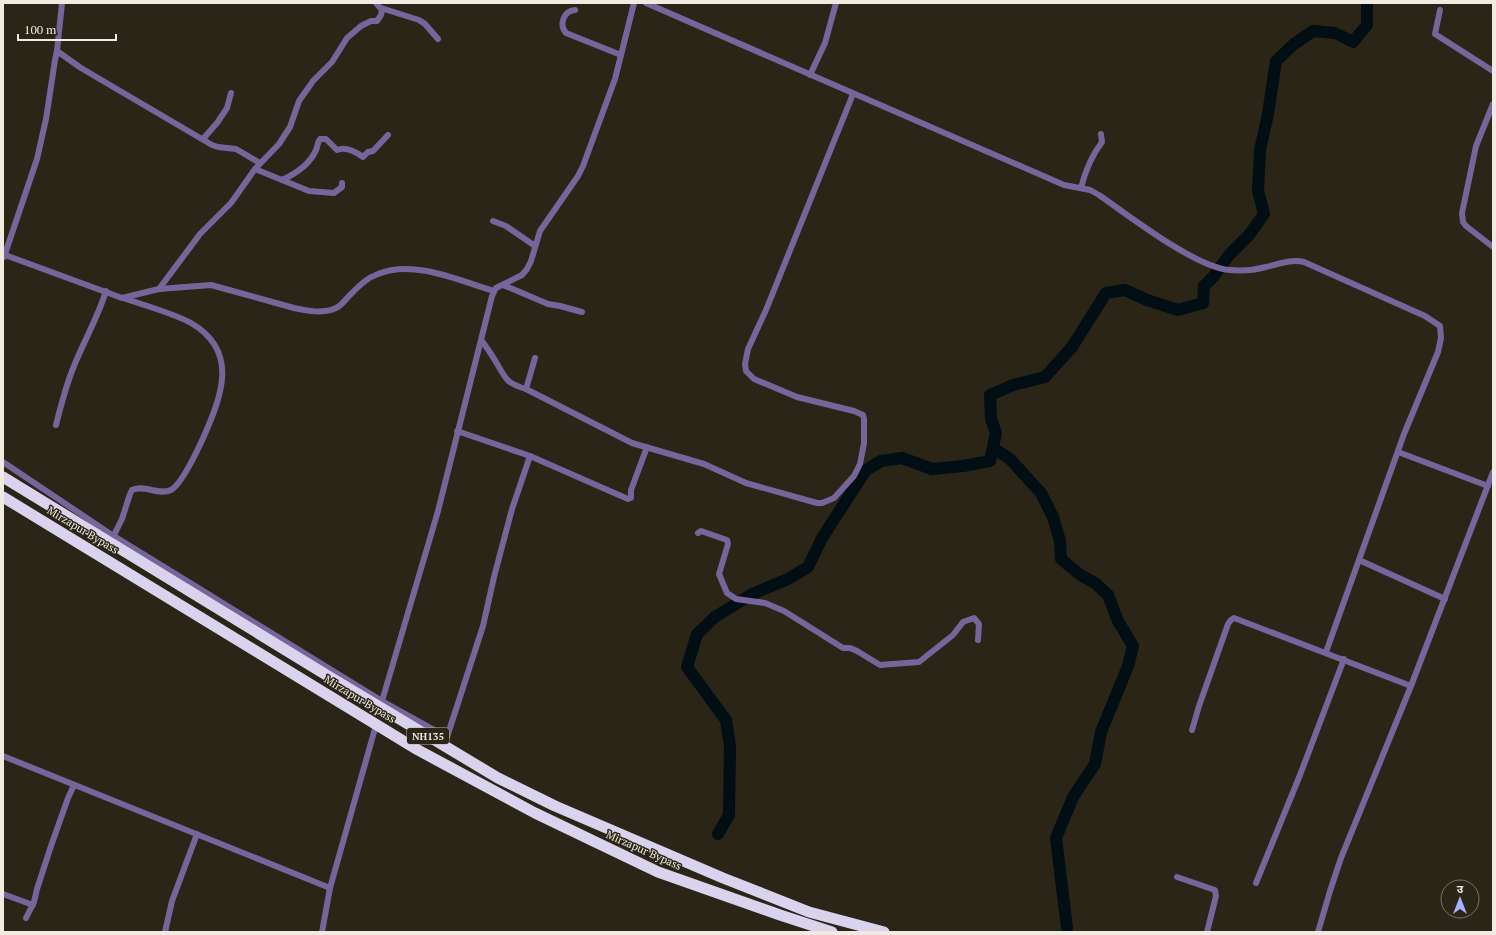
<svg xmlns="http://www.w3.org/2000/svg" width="1496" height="935" font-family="'PT Serif','Noto Sans Devanagari',serif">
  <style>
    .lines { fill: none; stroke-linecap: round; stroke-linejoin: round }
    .river { stroke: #010e13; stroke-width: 12 }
    .street { stroke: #75659a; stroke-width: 6 }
    .highway { stroke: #d9d3ed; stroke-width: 11 }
    .labels { text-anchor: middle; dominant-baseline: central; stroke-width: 3; stroke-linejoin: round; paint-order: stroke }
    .shield { fill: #2a2516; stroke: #b4b0a4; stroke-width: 1 }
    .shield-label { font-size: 10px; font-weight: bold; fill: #efebe1 }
    .street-label { font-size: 11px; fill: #efebe1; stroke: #2a2516 }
  </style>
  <rect width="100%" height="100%" fill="#2a2516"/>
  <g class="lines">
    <g class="river">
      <path d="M993 448 1010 459 1041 493 1053 517 1060 541 1061 559 1079 574 1095 583 1108 595 1118 621 1133 646 1128 666 1101 732 1095 764 1073 797 1056 838 1067 928"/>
      <path d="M718 834 729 815 730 746 726 720 687 667 697 634 715 617 752 594 788 579 808 567 822 538 866 470 881 461 902 458 932 469 963 466 990 461 996 433 991 419 990 395 1013 385 1045 377 1072 347 1106 293 1125 290 1147 300 1178 310 1203 303 1204 286 1214 276 1229 255 1249 235 1264 214 1258 191 1260 150 1268 114 1276 61 1294 44 1313 31 1335 33 1353 42 1367 25V3"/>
    </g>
    <g class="street">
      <path d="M646 3 1064 185 1090 190 1099 195C1128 215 1196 268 1230 270 1241 271 1255 270 1266 267 1279 264 1291 259 1304 262L1425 316 1440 326 1441 338 1438 352 1404 434 1326 652"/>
      <path d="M381 8 419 20 425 24 438 39"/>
      <path d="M575 10C563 11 559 25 566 33L621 55"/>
      <path d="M1440 10 1435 34 1493 71"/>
      <path d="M57 51 81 68 212 145 218 147 236 149 260 163"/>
      <path d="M810 75 825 43 836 3"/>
      <path d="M1493 104 1476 146 1462 213 1463 222 1466 226 1493 247"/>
      <path d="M203 139 217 123 227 108 231 93"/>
      <path d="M255 169 309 191 334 193 342 187V183"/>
      <path d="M282 180C295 174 310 164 316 150 318 146 317 143 320 139H326L337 150C346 146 356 152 363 157L368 152 373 151 388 135"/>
      <path d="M1081 188C1085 172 1092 155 1102 142L1101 134"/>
      <path d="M493 221 506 226 535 246"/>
      <path d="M5 255 122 298 159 289 211 285 294 308C307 311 323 314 336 308 341 306 345 300 349 296 358 287 366 278 378 274 414 259 460 281 494 291"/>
      <path d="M4 257 37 159 46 119 55 60 57 51 62 3"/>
      <path d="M503 285 548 304 560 306 582 312"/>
      <path d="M159 289 200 234 231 203 255 169 279 144 290 127 299 101 313 81 332 62 347 38 361 26 371 21H377L381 15 382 10 376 3"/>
      <path d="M482 341C487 348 492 355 496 362 506 379 506 383 526 389L632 443 704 464 746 483 817 503H822L834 498 854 476 860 464 864 443V419L863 415 854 411 797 397 754 379 746 371 745 364 748 349 766 310 853 94"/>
      <path d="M526 389 535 358"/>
      <path d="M56 425C61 405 66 385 74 366 84 341 98 317 106 291"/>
      <path d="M457 431 530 456 628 499 631 498V490L647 447"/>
      <path d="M1398 452 1488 486"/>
      <path d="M3 462 109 533 382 701 447 737 483 626 494 577 512 509 530 456"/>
      <path d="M698 533 701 531 727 540 728 544 719 574 727 593 736 599 765 603 784 611 843 648H850L857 651 880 665 919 662 953 635 963 622 974 618 979 624 978 640"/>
      <path d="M114 535 122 519 130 494 132 490C145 484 158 496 171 490 183 483 198 449 204 436 222 395 239 351 191 323 173 313 143 305 123 298"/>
      <path d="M1359 560 1445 599"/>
      <path d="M382 701 438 511 492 296 496 288 522 275 527 269 531 261 540 231 578 176 583 166 615 79 634 3"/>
      <path d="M1192 730 1199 706 1228 624 1231 620 1234 618 1411 686"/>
      <path d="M3 756 330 888"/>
      <path d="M1177 877 1215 890 1216 896 1207 932"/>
      <path d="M1256 883 1300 775 1344 659"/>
      <path d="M3 894 33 905"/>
      <path d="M26 918 34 902 37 889 51 846 68 798 74 785"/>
      <path d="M165 932 172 901 197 834"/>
      <path d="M322 932 330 888 376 725"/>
      <path d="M1318 932 1330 891 1341 858 1411 686 1493 472"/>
    </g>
    <g class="highway">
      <path d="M3 477 328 676 498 778 555 806 723 878 809 912 884 932"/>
      <path d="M3 497 418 750 535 813 658 872 780 915 832 932"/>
    </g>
  </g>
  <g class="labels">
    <rect class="shield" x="407" y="728" width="42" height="16" rx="3"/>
    <g class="shield-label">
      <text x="428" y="736">NH135</text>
    </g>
    <g class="street-label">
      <text transform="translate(83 530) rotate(31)">Mirzapur Bypass</text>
      <text transform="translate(360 699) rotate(31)">Mirzapur Bypass</text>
      <text transform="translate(644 850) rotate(24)">Mirzapur Bypass</text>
    </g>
  </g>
  <rect width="1496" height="935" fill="none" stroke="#efebe1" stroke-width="8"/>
  <g transform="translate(1460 899)"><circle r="19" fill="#2a2516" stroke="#797467"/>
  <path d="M0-3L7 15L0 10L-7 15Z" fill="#a6b1fc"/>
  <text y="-6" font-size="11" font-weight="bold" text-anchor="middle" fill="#efebe1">उ</text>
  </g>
  <path d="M18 34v6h98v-6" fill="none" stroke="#efebe1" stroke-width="2"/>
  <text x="24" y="34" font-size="12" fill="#efebe1" stroke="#2a2516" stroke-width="3" paint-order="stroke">100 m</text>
</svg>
